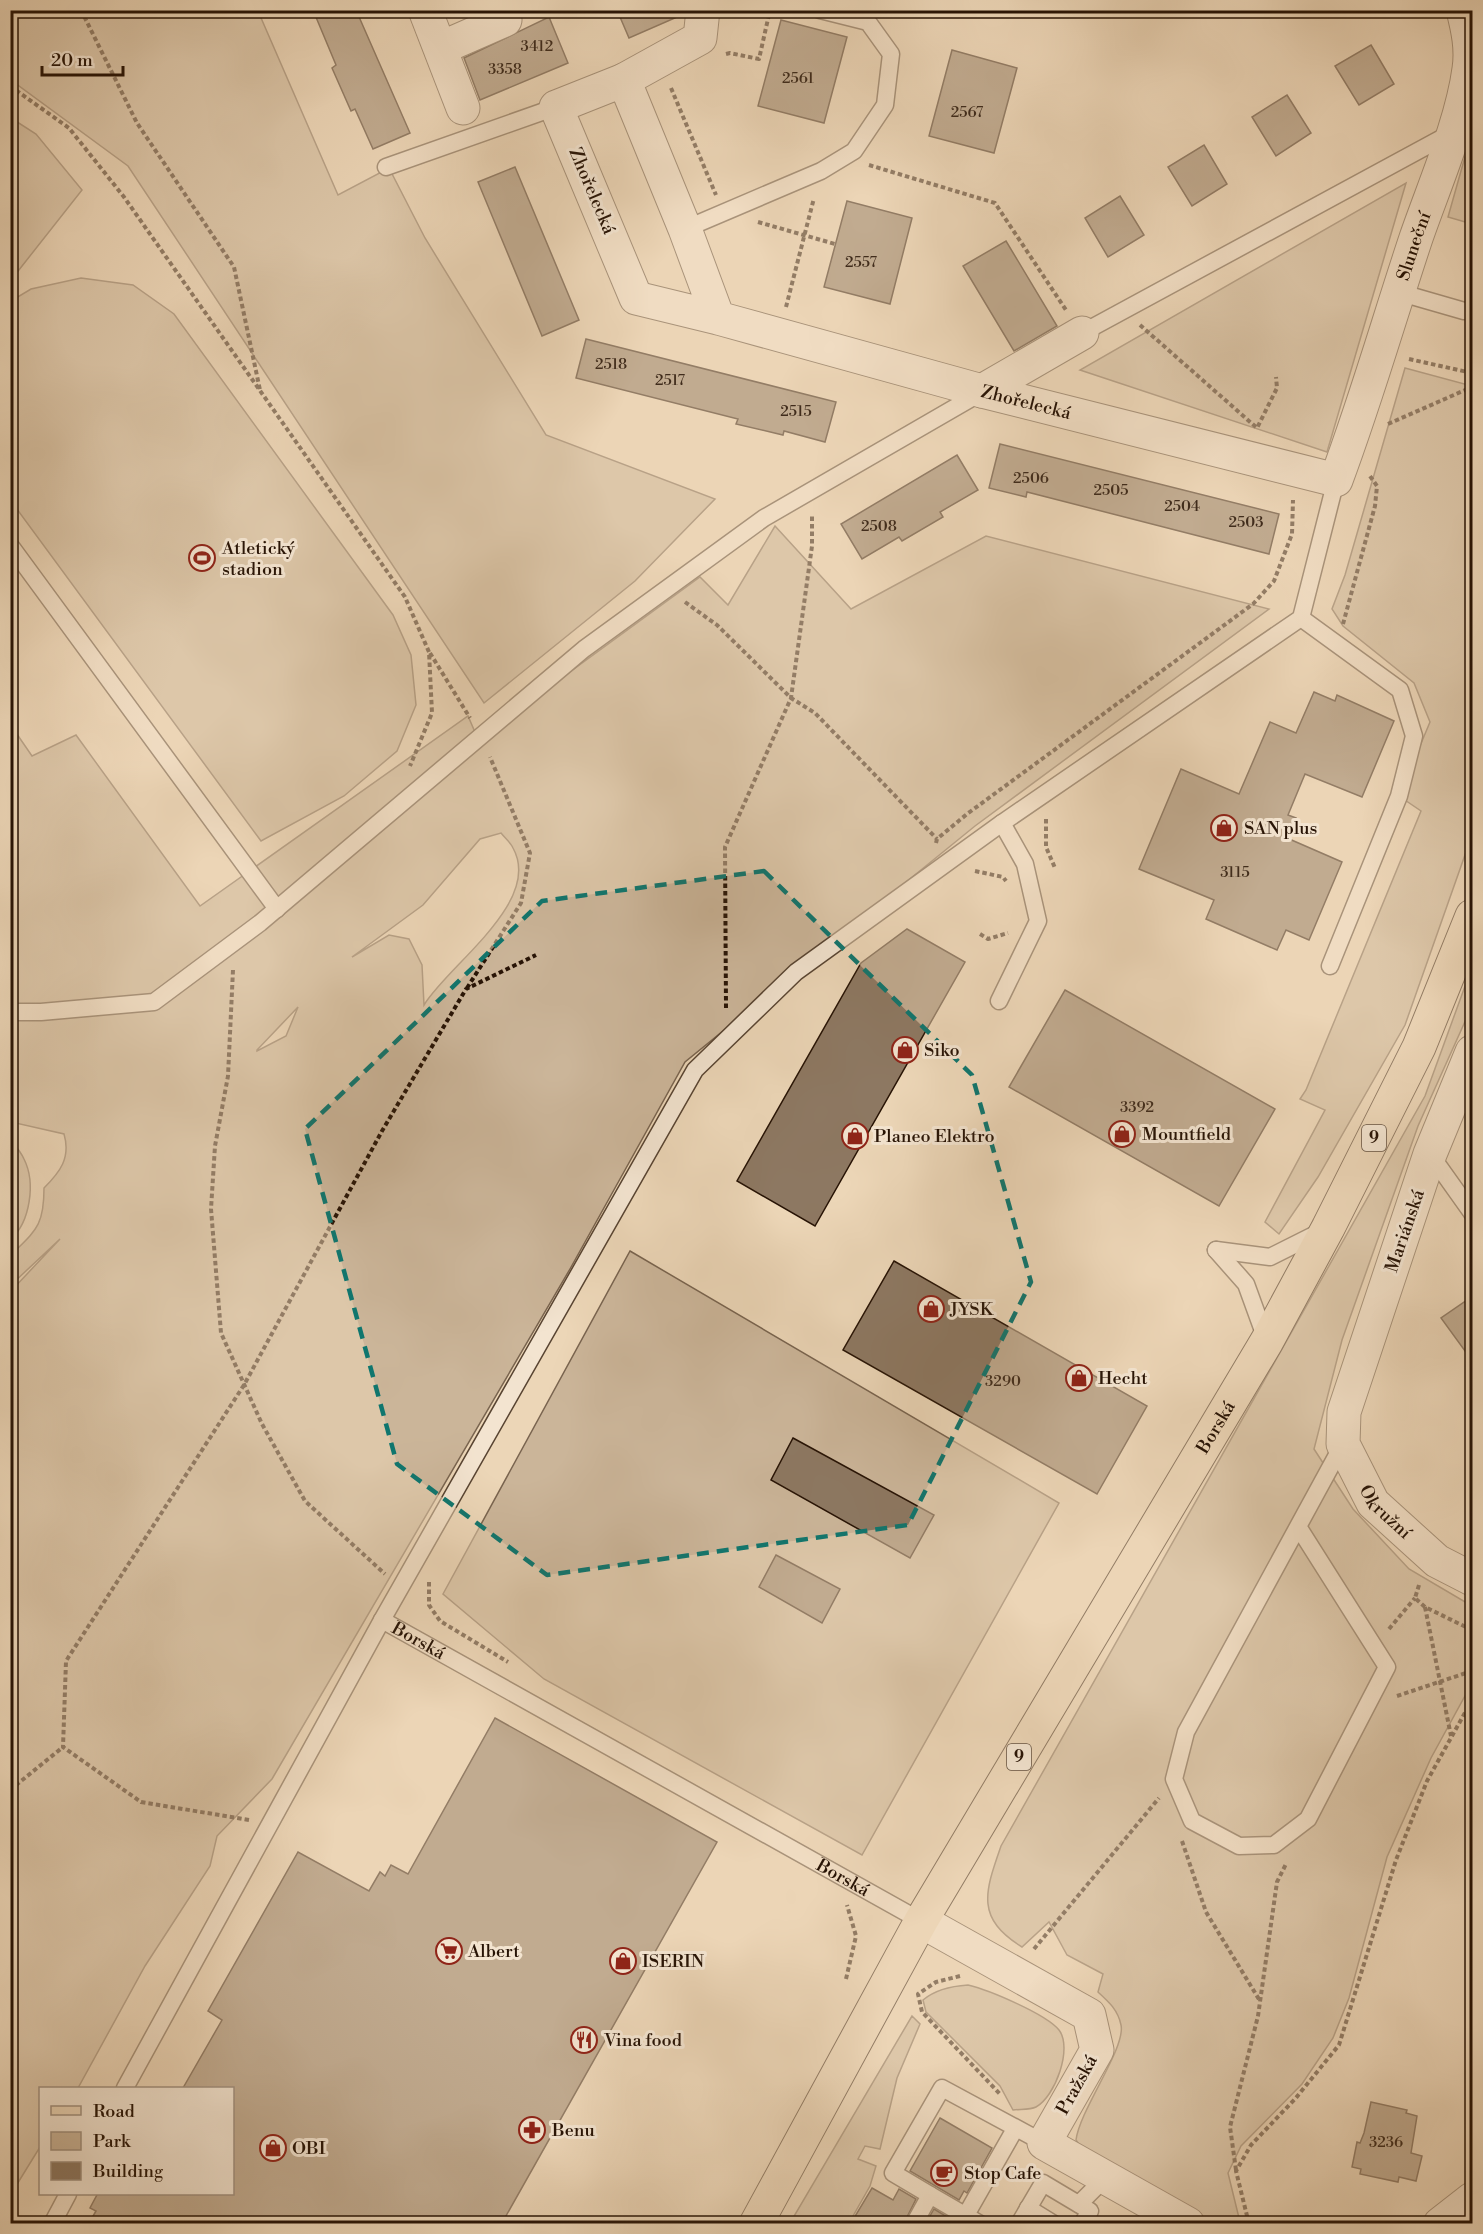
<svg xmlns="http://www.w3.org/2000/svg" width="1483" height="2234" font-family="'Libre Bodoni',serif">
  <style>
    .green { fill: #cbb599; stroke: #79644f; stroke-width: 1.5; fill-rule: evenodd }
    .building { fill: #8d7862; stroke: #271305; stroke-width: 1.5 }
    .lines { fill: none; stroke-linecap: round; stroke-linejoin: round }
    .lane-casing { stroke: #584432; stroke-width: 19 }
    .street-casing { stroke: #584432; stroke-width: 35 }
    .primary-casing { stroke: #271305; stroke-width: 35 }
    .path { stroke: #271305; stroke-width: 4; stroke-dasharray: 4.5 3; stroke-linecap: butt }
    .lane { stroke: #f3e4d0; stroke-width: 16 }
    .street { stroke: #f3e4d0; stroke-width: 33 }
    .primary { stroke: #ecd6b7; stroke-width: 33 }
    .marked { fill: none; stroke: #0f766e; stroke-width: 4.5; stroke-dasharray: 12 8; stroke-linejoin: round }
    .labels { text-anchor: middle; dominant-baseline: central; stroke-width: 6; stroke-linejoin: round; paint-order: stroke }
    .number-label { font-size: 15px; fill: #402c1c }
    .shield { fill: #f3e4d0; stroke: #645242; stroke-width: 1.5 }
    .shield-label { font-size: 16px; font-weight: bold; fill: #271305 }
    .street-label { font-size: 18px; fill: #271305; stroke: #f3e4d0 }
    .poi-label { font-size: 18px; fill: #271305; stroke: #f3e4d0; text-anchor: start }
  </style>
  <rect width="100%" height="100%" fill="#ecd6b7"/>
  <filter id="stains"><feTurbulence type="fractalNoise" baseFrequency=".00333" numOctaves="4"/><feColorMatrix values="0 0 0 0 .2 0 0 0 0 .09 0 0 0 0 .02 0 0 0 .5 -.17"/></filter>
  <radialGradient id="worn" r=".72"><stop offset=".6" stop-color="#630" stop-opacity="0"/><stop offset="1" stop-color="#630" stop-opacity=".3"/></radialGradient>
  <g class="green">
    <path d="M11 11H258L338 195 389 168 425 238 546 435 715 499 635 581 484 703 128 166 11 80Z"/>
    <path d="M11 118 36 134 82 190 11 280Z"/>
    <path d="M1472 132V224L1448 217Z"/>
    <path d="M1406 183 1327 452 1080 370Z"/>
    <path d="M81 278 133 285 174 314 393 615 411 655 416 705 397 751 344 796 261 841 11 501V301L31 289Z"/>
    <path d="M1405 368 1472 386V835L1405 1025 1318 1177 1279 1234 1265 1222 1325 1110 1300 1099 1306 1090 1421 811 1399 796 1430 722 1414 683 1343 626 1332 609 1345 575Z"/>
    <path d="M775 526 851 609 986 536 1269 609 975 826 685 1062 570 1269 272 1779 217 1836 210 1866 145 1966 78 2088H40V2147L11 2194V1291L60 1239 11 1285V1255C36 1230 44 1226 44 1188 60 1172 71 1158 64 1134L11 1122 10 724 32 756 76 735 200 906 468 716 478 739 700 577 728 605ZM501 833C505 838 511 843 513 848 543 902 448 965 424 1005L422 965 409 939 389 935 352 957 423 905 480 839ZM298 1007 286 1036 257 1051V1050Z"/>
    <path d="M1472 967V1006L1418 1126 1342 1340 1314 1449 1353 1509 1409 1569 1472 1606V1683L1431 1758 1387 1857 1349 1998 1333 2038 1302 2084 1241 2146 1228 2173 1240 2222 1210 2223 1084 2152 1076 2140C1080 2109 1126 2048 1121 2025 1118 2010 1109 2002 1098 1992L1103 1974 1067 1955 1049 1922 1022 1947C975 1918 985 1892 1001 1846L1425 1096Z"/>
    <path d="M10 1139C15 1145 21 1152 24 1159 36 1183 30 1222 11 1239Z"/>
    <path d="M630 1251 1059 1503 862 1855 544 1679 443 1594Z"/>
    <path d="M968 1985C989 1990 1046 2014 1059 2030 1073 2048 1055 2097 1036 2107 1030 2110 1020 2109 1013 2110L1000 2086 926 2012 923 2000C936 1989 952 1986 968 1985Z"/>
    <path d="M912 2016 920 2024 897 2078 880 2149 865 2146 858 2159 876 2166 870 2186 849 2223H790Z"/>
  </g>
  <g class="building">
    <path d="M313 10H356L410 133 373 149 355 109 351 111 332 68 336 65Z"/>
    <path d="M617 10H684V14L629 38Z"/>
    <path d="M549 17 568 63 480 100 464 58Z"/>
    <path d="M781 20 847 37 824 123 758 106Z"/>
    <path d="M1371 45 1394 84 1359 105 1335 66Z"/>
    <path d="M952 50 1017 68 994 153 929 136Z"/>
    <path d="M1287 95 1311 133 1276 156 1252 117Z"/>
    <path d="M1204 145 1227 184 1192 206 1168 167Z"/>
    <path d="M515 167 579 320 542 336 478 182Z"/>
    <path d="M1120 196 1144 235 1108 257 1085 218Z"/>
    <path d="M847 201 912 218 890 304 824 287Z"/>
    <path d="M1006 241 1057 326 1014 351 963 266Z"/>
    <path d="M586 339 836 402 825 442 784 431 783 435 736 424 738 419 576 378Z"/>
    <path d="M1000 444 1279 514 1269 554 1027 492 1026 497 989 488Z"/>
    <path d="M957 455 978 490 940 512 943 517 902 541 899 537 862 559 841 524Z"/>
    <path d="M1314 692 1335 701 1337 695 1394 721 1362 797 1305 774 1288 815 1296 818 1287 838 1342 862 1309 940 1286 930 1277 950 1206 919 1214 900 1139 869 1181 769 1239 794 1270 722 1296 733Z"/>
    <path d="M907 929 965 962 815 1226 737 1181 861 963Z"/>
    <path d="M1065 990 1275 1109 1219 1206 1009 1087Z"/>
    <path d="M894 1261 1147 1406 1097 1494 843 1350Z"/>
    <path d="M1473 1296V1362L1441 1318Z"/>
    <path d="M793 1438 934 1515 910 1558 771 1480Z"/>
    <path d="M776 1555 840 1589 822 1623 759 1587Z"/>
    <path d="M495 1718 717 1842 502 2223H89L96 2211 90 2208 98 2193H232V2088H183L222 2020 208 2011 298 1852 369 1891 380 1872 385 1876 391 1865 408 1874Z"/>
    <path d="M1371 2102 1407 2110 1406 2113 1417 2116 1411 2153 1422 2156 1416 2181 1399 2177 1398 2182 1360 2174 1361 2169 1352 2167 1357 2142 1360 2143 1364 2133Z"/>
    <path d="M940 2118 992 2148 967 2193 964 2191 959 2200 910 2171Z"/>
    <path d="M872 2188 893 2200 899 2189 916 2199 904 2223H851Z"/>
    <path d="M934 2209 949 2218 945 2223H926Z"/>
  </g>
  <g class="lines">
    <defs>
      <g id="lane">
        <path d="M386 167 556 107"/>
        <path d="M685 229 821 171 854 151 885 105 891 54 868 22 820 10"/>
        <path d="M1398 292 1464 311"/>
        <path d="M1082 333 1451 133"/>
        <path d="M10 545 277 909"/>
        <path d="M1301 618 1400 690 1414 736 1399 796 1330 966"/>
        <path d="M999 1001 1038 921 1025 864 1002 823"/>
        <path d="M10 1012H41L154 1002 260 923 584 649 764 518 982 392"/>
        <path d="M1430 1154 1472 1213"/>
        <path d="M1216 1250 1270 1257 1322 1231"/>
        <path d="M1216 1250 1246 1284 1266 1339"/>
        <path d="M1299 1528 1387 1667 1308 1819 1274 1845 1239 1846 1192 1821 1174 1779 1186 1732 1343 1444"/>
        <path id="s1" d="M382 1620 921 1921"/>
        <path d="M125 2088 382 1620 695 1070 796 972 1002 823 1301 618 1336 480"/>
        <path d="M930 2195 980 2224"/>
        <path d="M1079 2204 1105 2178"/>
        <path d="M1028 2208 1054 2224"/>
        <path d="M966 2215 1015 2129"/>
        <path d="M52 2224 68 2194"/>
        <path d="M914 2224 930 2195 893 2173 942 2088 1044 2143"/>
        <path d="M1019 2224 1043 2183 1090 2211 1082 2224"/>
      </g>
      <g id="street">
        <path d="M425 10 463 108"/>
        <path d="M441 48 505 20 501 10"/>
        <path d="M624 80 700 38 703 10"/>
        <path id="s2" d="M718 318 636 298 556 107 624 80 685 229 718 318 982 391 1336 480C1366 400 1389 319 1416 238 1434 186 1462 122 1469 69 1472 49 1468 30 1463 10"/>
        <path d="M982 391 1082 333"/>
        <path id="s3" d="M1472 1052 1430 1154 1344 1412 1343 1444 1373 1503 1437 1561 1472 1579"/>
        <path d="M921 1921 1089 2015 1097 2050 1044 2143 1188 2224"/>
        <path d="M1440 2224 1472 2199"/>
      </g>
      <g id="primary">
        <path id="s4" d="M756 2224 921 1921 1267 1341 1328 1228 1419 1047 1472 916"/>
      </g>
    </defs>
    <use href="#lane" class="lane-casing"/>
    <use href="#street" class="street-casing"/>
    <use href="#primary" class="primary-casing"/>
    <g class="path">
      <path d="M81 10 137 123 234 267 260 390"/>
      <path d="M726 54 730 53 759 59 770 10"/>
      <path d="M10 86 69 128 124 197 405 597 429 652 432 713 410 766"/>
      <path d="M671 88 716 195"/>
      <path d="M869 165 995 203 1066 310"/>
      <path d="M758 222 835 244"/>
      <path d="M786 307 814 198"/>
      <path d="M1140 325 1257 428 1277 388 1276 377"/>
      <path d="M1409 359 1472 373"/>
      <path d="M1388 424 1472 387"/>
      <path d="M685 602 717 625 791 698 815 713 937 839"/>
      <path d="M1343 624 1375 506 1377 486 1370 476"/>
      <path d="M430 653 470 718"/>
      <path d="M1046 819V847L1055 868"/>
      <path d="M936 843 937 839 967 814 1253 604 1274 581 1292 534 1293 500"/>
      <path d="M975 871 1003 877 1006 881"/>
      <path d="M980 934 988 939 1008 933"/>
      <path d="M233 970 228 1076 215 1146 211 1209 221 1333 262 1424 305 1501 385 1574"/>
      <path d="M467 988 521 903 530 853 490 757"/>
      <path d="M726 1008 725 847 791 698 812 546V515"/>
      <path d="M429 1582V1605L440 1621 508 1662"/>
      <path d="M1419 1585 1415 1598 1425 1607 1472 1630"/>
      <path d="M1425 1607 1451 1736"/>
      <path d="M1389 1629 1415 1598"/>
      <path d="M1397 1696 1472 1671"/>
      <path d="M10 1790 63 1747"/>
      <path d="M249 1820 141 1802 63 1747 66 1661 244 1385 382 1131 466 989 536 955"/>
      <path d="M1182 1841 1206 1912 1260 2001"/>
      <path d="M1034 1949 1159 1798"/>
      <path d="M960 1976 936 1982 918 1994 922 2012 1000 2094"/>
      <path d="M846 1979 856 1936 847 1905"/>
      <path d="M1236 2170 1230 2127 1258 2016 1277 1882 1286 1864"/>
      <path d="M1249 2224 1236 2171 1251 2145 1295 2099 1339 2045 1396 1860 1427 1781 1472 1700"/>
    </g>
    <use href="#lane" class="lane"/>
    <use href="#street" class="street"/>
    <use href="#primary" class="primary"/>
  </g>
  <path d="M0 0H1483V2234H0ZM764 871 972 1075 1031 1282 908 1525 547 1575 397 1464 305 1129 542 901Z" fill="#ecd6b7" fill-opacity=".55" fill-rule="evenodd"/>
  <path class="marked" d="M764 871 972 1075 1031 1282 908 1525 547 1575 397 1464 305 1129 542 901Z"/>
  <defs>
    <symbol id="stadium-ring" viewBox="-11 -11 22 22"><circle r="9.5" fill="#f3e4d0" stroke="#8f2418" stroke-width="1.5"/><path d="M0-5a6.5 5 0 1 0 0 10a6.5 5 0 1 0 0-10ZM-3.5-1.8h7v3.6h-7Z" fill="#8f2418"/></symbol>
    <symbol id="shop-ring" viewBox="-11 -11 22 22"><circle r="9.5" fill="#f3e4d0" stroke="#8f2418" stroke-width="1.5"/><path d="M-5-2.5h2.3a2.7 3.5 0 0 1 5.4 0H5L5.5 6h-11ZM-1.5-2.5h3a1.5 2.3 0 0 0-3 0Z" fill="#8f2418"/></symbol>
    <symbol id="supermarket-ring" viewBox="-11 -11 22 22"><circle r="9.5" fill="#f3e4d0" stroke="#8f2418" stroke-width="1.5"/><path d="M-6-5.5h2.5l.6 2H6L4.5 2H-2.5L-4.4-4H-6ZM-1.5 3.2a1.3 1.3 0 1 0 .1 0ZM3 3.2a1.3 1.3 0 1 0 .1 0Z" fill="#8f2418"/></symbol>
    <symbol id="restaurant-ring" viewBox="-11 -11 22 22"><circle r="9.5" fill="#f3e4d0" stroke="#8f2418" stroke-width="1.5"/><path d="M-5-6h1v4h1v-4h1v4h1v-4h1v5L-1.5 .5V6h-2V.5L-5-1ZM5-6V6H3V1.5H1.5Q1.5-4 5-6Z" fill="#8f2418"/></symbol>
    <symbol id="pharmacy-ring" viewBox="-11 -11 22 22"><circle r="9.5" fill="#f3e4d0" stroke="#8f2418" stroke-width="1.5"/><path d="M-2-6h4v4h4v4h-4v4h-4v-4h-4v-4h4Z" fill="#8f2418"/></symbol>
    <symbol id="cafe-ring" viewBox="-11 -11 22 22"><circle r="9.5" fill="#f3e4d0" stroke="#8f2418" stroke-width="1.5"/><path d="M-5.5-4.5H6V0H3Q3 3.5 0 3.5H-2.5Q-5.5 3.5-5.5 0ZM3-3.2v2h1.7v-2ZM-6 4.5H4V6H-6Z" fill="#8f2418"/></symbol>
  </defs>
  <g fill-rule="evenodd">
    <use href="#stadium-ring" x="187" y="543" width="30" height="30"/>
    <use href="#shop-ring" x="1209" y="813" width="30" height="30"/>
    <use href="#shop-ring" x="890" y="1035" width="30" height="30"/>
    <use href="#shop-ring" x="1107" y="1119" width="30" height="30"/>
    <use href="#shop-ring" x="840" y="1121" width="30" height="30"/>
    <use href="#shop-ring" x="916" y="1294" width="30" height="30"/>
    <use href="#shop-ring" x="1064" y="1363" width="30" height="30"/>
    <use href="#supermarket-ring" x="434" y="1936" width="30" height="30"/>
    <use href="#shop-ring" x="608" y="1946" width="30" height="30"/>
    <use href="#restaurant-ring" x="569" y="2025" width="30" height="30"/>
    <use href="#pharmacy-ring" x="517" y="2115" width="30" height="30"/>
    <use href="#shop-ring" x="258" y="2133" width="30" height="30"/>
    <use href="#cafe-ring" x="929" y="2158" width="30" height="30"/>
  </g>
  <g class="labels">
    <g class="number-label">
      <text x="537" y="46">3412</text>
      <text x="505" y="69">3358</text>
      <text x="798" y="78">2561</text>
      <text x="967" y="112">2567</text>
      <text x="861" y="262">2557</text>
      <text x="611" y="364">2518</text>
      <text x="670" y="380">2517</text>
      <text x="796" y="411">2515</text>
      <text x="1031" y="478">2506</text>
      <text x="1111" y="490">2505</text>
      <text x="1182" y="506">2504</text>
      <text x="1246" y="522">2503</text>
      <text x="879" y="526">2508</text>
      <text x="1235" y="872">3115</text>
      <text x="1137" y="1107">3392</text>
      <text x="1003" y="1381">3290</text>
      <text x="1386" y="2142">3236</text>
    </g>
    <g class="shield">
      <rect x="1362" y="1125" width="24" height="26" rx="4.5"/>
      <rect x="1007" y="1744" width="24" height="26" rx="4.5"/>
    </g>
    <g class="shield-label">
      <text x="1374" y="1138">9</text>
      <text x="1019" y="1757">9</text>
    </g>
    <g class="street-label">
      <text transform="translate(592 191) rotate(67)">Zhořelecká</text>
      <text stroke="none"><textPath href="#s2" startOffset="1506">Sluneční</textPath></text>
      <text stroke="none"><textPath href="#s2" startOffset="940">Zhořelecká</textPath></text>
      <text transform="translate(1405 1231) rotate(-71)">Mariánská</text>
      <text stroke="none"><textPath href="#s4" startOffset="920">Borská</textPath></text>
      <text stroke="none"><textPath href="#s3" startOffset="495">Okružní</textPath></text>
      <text stroke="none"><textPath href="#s1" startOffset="42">Borská</textPath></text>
      <text stroke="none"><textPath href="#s1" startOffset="528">Borská</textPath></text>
      <text transform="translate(1077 2085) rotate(-61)">Pražská</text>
    </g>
    <g class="poi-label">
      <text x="222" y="548">Atletický<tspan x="222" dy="21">stadion</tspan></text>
      <text x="1244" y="828">SAN plus</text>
      <text x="924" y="1050">Siko</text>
      <text x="1142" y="1134">Mountfield</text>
      <text x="874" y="1136">Planeo Elektro</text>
      <text x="950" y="1309">JYSK</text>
      <text x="1098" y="1378">Hecht</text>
      <text x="468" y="1951">Albert</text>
      <text x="642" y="1961">ISERIN</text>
      <text x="604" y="2040">Vina food</text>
      <text x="552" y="2130">Benu</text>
      <text x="292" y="2148">OBI</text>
      <text x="964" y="2173">Stop Cafe</text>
    </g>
  </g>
  <rect width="1483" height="2234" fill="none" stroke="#ecd6b7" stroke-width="36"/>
  <rect x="12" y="12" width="1459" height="2210" fill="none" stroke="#271305" stroke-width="3"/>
  <rect x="18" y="18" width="1447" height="2198" fill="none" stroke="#271305" stroke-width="1.5"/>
  <rect x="39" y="2087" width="195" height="108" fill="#f3e4d0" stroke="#a1907f" stroke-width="1.5"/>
  <rect x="51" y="2106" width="30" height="9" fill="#ecd6b7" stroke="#a1907f" stroke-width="1.5"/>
  <text x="93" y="2117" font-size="18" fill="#271305">Road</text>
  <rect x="51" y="2132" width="30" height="18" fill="#cbb599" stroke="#a1907f" stroke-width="1.5"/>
  <text x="93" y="2147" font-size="18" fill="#271305">Park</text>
  <rect x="51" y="2162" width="30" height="18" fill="#8d7862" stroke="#a1907f" stroke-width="1.5"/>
  <text x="93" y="2177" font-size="18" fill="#271305">Building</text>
  <path d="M42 66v9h81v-9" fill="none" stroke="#271305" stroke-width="3"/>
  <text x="51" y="66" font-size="18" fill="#271305" stroke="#f3e4d0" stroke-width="4.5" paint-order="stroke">20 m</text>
  <rect width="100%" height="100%" filter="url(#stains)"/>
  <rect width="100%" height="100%" fill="url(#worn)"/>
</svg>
